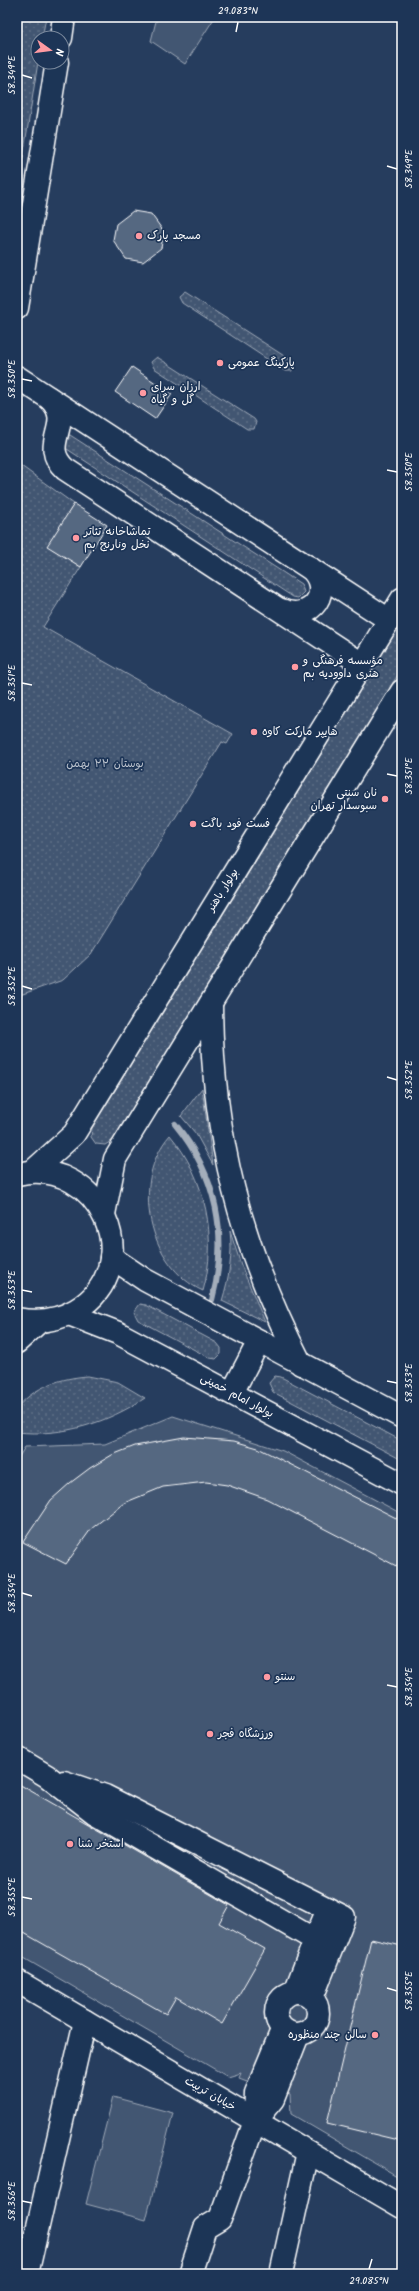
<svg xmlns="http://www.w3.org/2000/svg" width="419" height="2291" font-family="Kalam,'Playpen Sans Arabic',sans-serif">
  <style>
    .grass { fill: url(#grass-dots); stroke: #a0aab8 }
    .pitch { fill: #425672; stroke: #a0aab8 }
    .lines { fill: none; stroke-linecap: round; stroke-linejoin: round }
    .stream { stroke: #a4aebb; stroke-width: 6 }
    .building { fill: #556781; stroke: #fff }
    .minor-casing { stroke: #fff; stroke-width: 25 }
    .major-casing { stroke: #fff; stroke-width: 25 }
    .minor { stroke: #1d3557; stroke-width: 22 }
    .major { stroke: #1d3557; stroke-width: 22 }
    .ticks { fill: none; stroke: #fff; stroke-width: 1.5 }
    .poi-dot { fill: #ff9aa2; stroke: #1d3557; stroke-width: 1.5 }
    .labels { text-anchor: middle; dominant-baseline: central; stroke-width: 3.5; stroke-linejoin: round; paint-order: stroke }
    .poi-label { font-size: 11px; fill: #fff; stroke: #1d3557; text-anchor: start }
    .park-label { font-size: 11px; fill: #bdc4ce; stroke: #1d3557 }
    .street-label { font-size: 11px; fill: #fff; stroke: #1d3557 }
    .neatline { fill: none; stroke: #fff; stroke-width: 1.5 }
    .ticks-label { font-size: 10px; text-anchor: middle; fill: #fff }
  </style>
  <defs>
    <pattern id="grass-dots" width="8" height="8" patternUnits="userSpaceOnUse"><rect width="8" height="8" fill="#425672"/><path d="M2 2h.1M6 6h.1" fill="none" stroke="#5e6f87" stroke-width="1.8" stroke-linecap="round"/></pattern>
  </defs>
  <rect width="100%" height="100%" fill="#263d5e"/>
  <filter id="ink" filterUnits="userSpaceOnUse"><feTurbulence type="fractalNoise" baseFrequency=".025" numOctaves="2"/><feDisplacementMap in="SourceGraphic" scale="8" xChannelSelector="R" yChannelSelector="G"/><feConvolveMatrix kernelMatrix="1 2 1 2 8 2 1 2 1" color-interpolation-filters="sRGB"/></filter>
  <g filter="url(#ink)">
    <g class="grass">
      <path d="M17 17H46L42 38H38V62L17 195Z"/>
      <path d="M185 292 292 361 294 364 292 371H285L182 303 179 297Z"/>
      <path d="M157 357 254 419 256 422 254 429H247L154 368 151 362Z"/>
      <path d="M70 435 301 584 304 592 298 598 293 597 67 449 64 445 66 437Z"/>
      <path d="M17 463 74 504 48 546 81 567 43 627 233 734 227 744 222 742 91 954 63 980 17 996Z"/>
      <path d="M402 622V668L113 1140 105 1145 96 1144 91 1137 92 1128Z"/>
      <path d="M202 1088 213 1165 196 1134 181 1116Z"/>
      <path d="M170 1135C206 1178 218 1238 203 1291 148 1266 130 1181 170 1135Z"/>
      <path d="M230 1231 241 1265 265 1322 222 1301C229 1278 233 1255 230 1231Z"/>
      <path d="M140 1304 146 1305 217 1343 221 1348V1354L216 1359 210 1358 138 1320 134 1312Z"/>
      <path d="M88 1376 118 1382 145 1398C107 1423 63 1437 17 1432V1408C35 1386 61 1378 88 1376Z"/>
      <path d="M275 1376 281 1377 402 1441V1460L273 1392 269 1383Z"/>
    </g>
    <g class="pitch">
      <path d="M157 17H215L185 64 151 41Z"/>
      <path d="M173 1416 283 1451 402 1514V2179L291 2114 290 2094 280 2091 279 2093 239 2078 241 2073 228 2077 17 1954V1460L25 1447 105 1444Z"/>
      <path d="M113 2097 173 2113 146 2220 86 2204Z"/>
    </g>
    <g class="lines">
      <g class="stream">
        <path d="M17 29 19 17"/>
        <path d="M175 1124C217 1175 229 1237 212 1300"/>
      </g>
    </g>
    <g class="building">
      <path d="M133 211 151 214 164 232 161 248 143 262 126 259 113 240 116 224Z"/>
      <path d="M132 367 172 394 155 419 115 392Z"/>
      <path d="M74 504 107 525 81 567 47 546Z"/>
      <path d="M184 1437 234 1441 258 1448 402 1521V1569L267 1499 227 1485 206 1482 163 1487 124 1503 91 1529 66 1564 23 1542 51 1500 70 1483 90 1468 112 1455 135 1446Z"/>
      <path d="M17 1783 229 1905 219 1923 265 1949 222 2024 176 1997 166 2014 17 1929Z"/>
      <path d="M371 1939 402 1946V2141L327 2123Z"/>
    </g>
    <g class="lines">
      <defs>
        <g id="minor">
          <path d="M61 38 64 17"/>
          <path d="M17 308 57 62"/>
          <path d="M17 377 389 620"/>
          <path d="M49 398C77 424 37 443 65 469L362 664"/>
          <path d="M281 610C312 623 335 590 309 567"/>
          <path d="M17 1758 47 1776 95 1813 315 1940 295 1992"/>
          <path d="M64 1782 105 1796 328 1909"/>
          <path d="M17 1981 402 2207"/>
          <circle cx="297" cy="2013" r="21"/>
          <path d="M312 1998 344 1917 328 1909 315 1940 331 1950"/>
          <path d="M255 2121 273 2099 298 2035"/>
          <path d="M27 2274 85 2021"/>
          <path d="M190 2274 205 2228 220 2219 255 2121 256 2093 282 2030"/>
          <path d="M281 2274 308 2152"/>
        </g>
        <g id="major">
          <path d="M211 1003C212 1136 240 1245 301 1364"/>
          <path d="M33 1171 74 1134 402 599"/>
          <path d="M17 1174C100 1155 149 1266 76 1310 57 1321 38 1323 17 1319"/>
          <path d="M104 1214 115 1159 402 691"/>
          <path d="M111 1257 145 1280 402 1417"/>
          <path d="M69 1314 118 1333 402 1484"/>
          <path d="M17 1342 40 1321"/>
          <path d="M232 1393 259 1341"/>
        </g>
      </defs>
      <use href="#minor" class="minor-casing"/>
      <use href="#major" class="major-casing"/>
      <use href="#minor" class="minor"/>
      <use href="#major" class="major"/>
    </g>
  </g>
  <path class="ticks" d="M236 32 238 22M22 75 32 78M387 166 397 169M22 379 32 381M387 470 397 472M22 683 32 685M387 774 397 776M22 986 32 989M387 1077 397 1080M22 1290 32 1292M387 1381 397 1383M22 1593 32 1596M387 1685 397 1687M22 1897 32 1899M387 1988 397 1991M22 2201 32 2203M369 2269 372 2259"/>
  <g class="poi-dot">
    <circle cx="139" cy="236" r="4"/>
    <circle cx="220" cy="363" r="4"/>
    <circle cx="143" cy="393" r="4"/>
    <circle cx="76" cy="538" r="4"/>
    <circle cx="295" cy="667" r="4"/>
    <circle cx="254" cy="732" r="4"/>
    <circle cx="385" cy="799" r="4"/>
    <circle cx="193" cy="824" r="4"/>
    <circle cx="267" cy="1677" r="4"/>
    <circle cx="210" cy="1734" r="4"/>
    <circle cx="70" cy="1844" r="4"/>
    <circle cx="375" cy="2035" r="4"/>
  </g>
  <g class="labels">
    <g class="poi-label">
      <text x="147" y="236">مسجد پارک</text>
      <text x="228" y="363">پارکینگ عمومی</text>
      <text x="151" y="387">ارزان سرای<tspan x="151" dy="13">گل و گیاه</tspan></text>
      <text x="84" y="532">تماشاخانه تئاتر<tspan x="84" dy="13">نخل ونارنج بم</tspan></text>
      <text x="303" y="661">مؤسسه فرهنگی و<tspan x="303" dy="13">هنری داوودیه بم</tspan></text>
      <text x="262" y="732">هایپر مارکت کاوه</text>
      <text x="377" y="793" text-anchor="end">نان سنتی<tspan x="377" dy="13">سبوسدار تهران</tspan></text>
      <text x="201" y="824">فست فود باگت</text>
      <text x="275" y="1677">سنتو</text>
      <text x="218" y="1734">ورزشگاه فجر</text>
      <text x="78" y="1844">استخر شنا</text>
      <text x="367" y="2035" text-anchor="end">سالن چند منظوره</text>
    </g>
    <g class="park-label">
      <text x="105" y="764">بوستان ۲۲ بهمن</text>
    </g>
    <g class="street-label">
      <text transform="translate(223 890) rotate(-58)">بولوار باهنر</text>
      <text transform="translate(237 1396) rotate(28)">بولوار امام خمینی</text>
      <text transform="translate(210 2094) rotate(30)">خیابان تربیت</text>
    </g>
  </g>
  <rect width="419" height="2291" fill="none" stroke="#1d3557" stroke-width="44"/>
  <g transform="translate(50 50) rotate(104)"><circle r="19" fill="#1d3557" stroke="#77869a"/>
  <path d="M0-3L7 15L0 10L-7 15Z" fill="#ff9aa2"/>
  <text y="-6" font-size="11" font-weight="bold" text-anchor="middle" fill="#ffffff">N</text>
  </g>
  <rect x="22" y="22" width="375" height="2247" class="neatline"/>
  <g class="ticks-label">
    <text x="238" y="14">29.083°N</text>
    <text transform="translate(11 75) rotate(-90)" y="4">58.349°E</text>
    <text transform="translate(408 169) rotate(-90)" y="4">58.349°E</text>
    <text transform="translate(11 379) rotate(-90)" y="4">58.350°E</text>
    <text transform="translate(408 472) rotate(-90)" y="4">58.350°E</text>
    <text transform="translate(11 683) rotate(-90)" y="4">58.351°E</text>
    <text transform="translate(408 776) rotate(-90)" y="4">58.351°E</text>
    <text transform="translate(11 986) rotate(-90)" y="4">58.352°E</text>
    <text transform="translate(408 1080) rotate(-90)" y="4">58.352°E</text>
    <text transform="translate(11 1290) rotate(-90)" y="4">58.353°E</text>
    <text transform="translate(408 1383) rotate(-90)" y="4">58.353°E</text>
    <text transform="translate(11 1593) rotate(-90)" y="4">58.354°E</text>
    <text transform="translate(408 1687) rotate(-90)" y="4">58.354°E</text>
    <text transform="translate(11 1897) rotate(-90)" y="4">58.355°E</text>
    <text transform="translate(408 1991) rotate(-90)" y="4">58.355°E</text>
    <text transform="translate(11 2201) rotate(-90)" y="4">58.356°E</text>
    <text x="369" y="2284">29.085°N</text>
  </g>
</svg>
